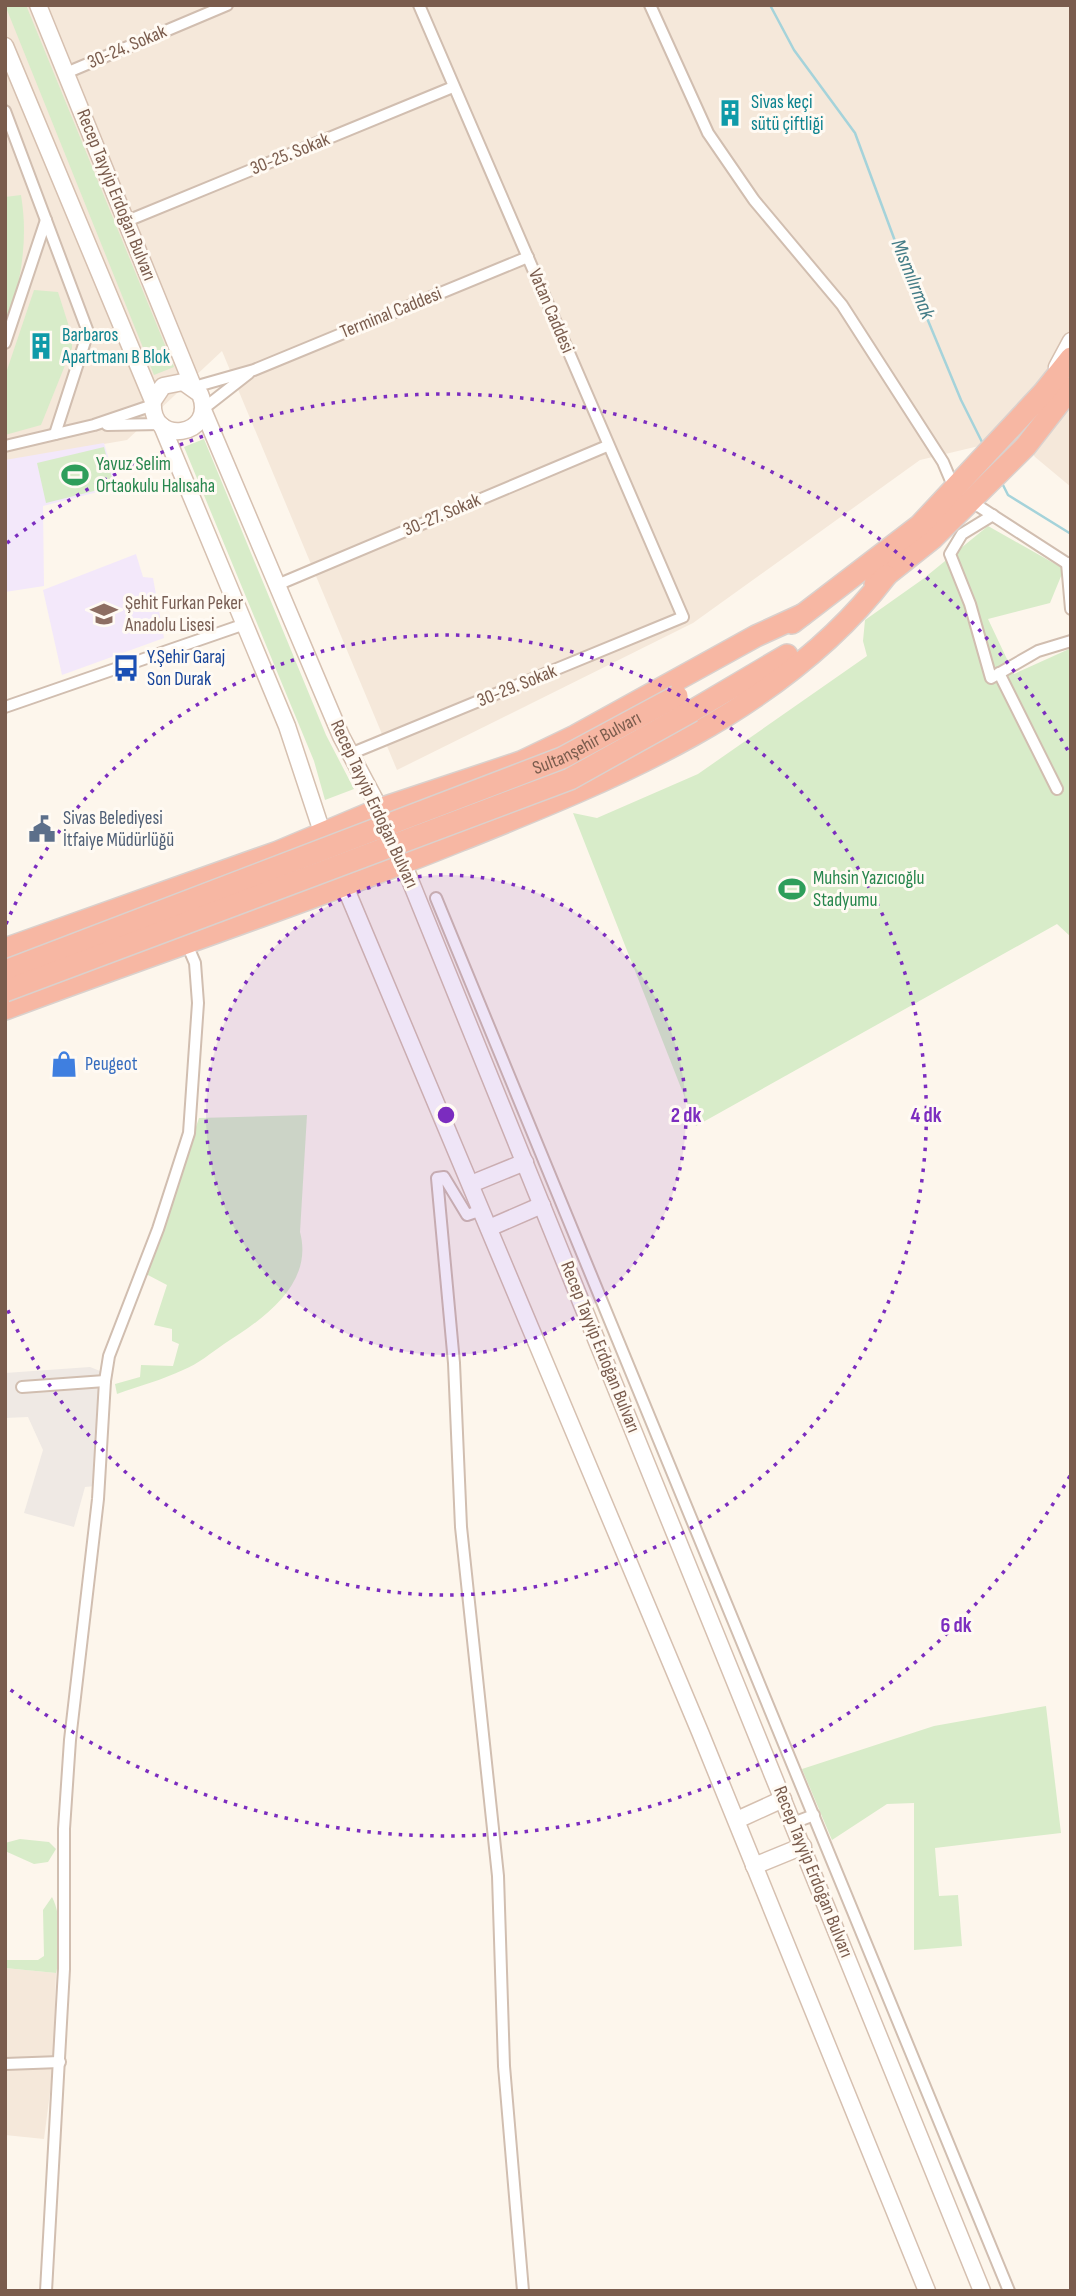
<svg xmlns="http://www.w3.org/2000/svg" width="1076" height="2296" font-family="'Sofia Sans Condensed',sans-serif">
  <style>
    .residential { fill: #f5e8da }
    .industrial { fill: #efe9e4 }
    .education { fill: #f3e8fa }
    .green { fill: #d8ecc9 }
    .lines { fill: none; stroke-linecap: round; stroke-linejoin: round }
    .stream { stroke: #a5d3da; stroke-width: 2.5 }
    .street-casing { stroke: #d1beb0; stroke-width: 14 }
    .secondary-casing { stroke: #d6c0b0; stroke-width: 19 }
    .highway-casing { stroke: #dad1cd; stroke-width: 24 }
    .street { stroke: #fff; stroke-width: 10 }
    .secondary { stroke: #fff; stroke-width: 16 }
    .highway { stroke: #f7b7a3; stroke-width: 21 }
    .highway-bridge-casing { stroke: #dad1cd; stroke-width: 24; stroke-linecap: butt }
    .highway-bridge { stroke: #f7b7a3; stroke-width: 21 }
    .ring { fill: none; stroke: #7b2cbf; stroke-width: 3.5; stroke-dasharray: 3.5 7 }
    .labels { text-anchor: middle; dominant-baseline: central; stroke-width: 6; stroke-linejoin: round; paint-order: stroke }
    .street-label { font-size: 19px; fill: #7a5c4d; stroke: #fffaf3 }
    .culture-label { font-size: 19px; fill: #0d838f; stroke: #fffaf3; text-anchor: start }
    .leisure-label { font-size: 19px; fill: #27864d; stroke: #fffaf3; text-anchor: start }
    .education-label { font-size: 19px; fill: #785e54; stroke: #fffaf3; text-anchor: start }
    .transit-label { font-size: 19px; fill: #164399; stroke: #fffaf3; text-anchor: start }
    .service-label { font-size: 19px; fill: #4e5e75; stroke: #fffaf3; text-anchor: start }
    .shop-label { font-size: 19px; fill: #366cbe; stroke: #fffaf3; text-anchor: start }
    .water-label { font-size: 21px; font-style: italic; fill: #437c86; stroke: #fffaf3 }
    .centre { fill: #7b2cbf; stroke: #fffaf3; stroke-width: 3.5 }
    .ring-label { font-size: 21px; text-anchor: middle; font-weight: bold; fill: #7b2cbf; stroke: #fffaf3; stroke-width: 6; stroke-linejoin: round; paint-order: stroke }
  </style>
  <rect width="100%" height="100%" fill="#fdf6ec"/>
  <g class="residential">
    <path d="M5 5H1071V487L1035 457 1021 436 920 460 693 623 397 770 222 351 127 440 5 461Z"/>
    <path d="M5 1968 56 1973 53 2069 44 2139 5 2135Z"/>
  </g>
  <path class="industrial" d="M90 1367 100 1371 95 1486 85 1487 74 1527 24 1513 43 1450 28 1417 5 1418V1373Z"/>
  <g class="education">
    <path d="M104 443 117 487 43 506 44 586 5 592V460Z"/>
    <path d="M136 554 143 577 153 578 164 638 62 675 43 590Z"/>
  </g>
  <g class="green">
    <path d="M5 5H26L174 367 154 375Z"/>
    <path d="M21 195C29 243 20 285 5 331V197Z"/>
    <path d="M34 290 58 292 72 336V348L41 425 5 435V376Z"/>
    <path d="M204 439 326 735 354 789 325 800 314 761 184 447Z"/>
    <path d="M104 447 114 486 46 503 37 463Z"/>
    <path d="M988 526 1064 569 1050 603 988 619 1014 674 1069 649 1071 652V937L1057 924 696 1126 573 813 597 818 698 774 867 656 863 641 865 620 923 579Z"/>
    <path d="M307 1115 300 1232C314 1285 263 1319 224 1344 211 1353 198 1364 183 1370 162 1380 139 1386 117 1394L115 1384 140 1377 141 1365 173 1366 179 1344 172 1341V1329L154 1325 167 1285 146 1274 199 1118Z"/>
    <path d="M1046 1706 1061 1833 935 1848 939 1896 958 1895 962 1946 914 1950V1803L887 1804 832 1840 802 1769 934 1726Z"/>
    <path d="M20 1839 49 1842 56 1849 48 1862 34 1864 5 1851V1843Z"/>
    <path d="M52 1897C62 1916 62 1952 56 1973L5 1968V1960H38L44 1956 43 1910Z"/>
  </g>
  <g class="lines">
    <g class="stream">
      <path d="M770 5 794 50 855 133 895 241 961 400 983 444"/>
      <path d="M1001 481 1008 495 1071 534"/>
    </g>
    <defs>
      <g id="street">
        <path d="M650 5 708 133 754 200 842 305 943 462 954 488"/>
        <path d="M66 73 227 5"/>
        <path d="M5 111 88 332 55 434"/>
        <path d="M127 221 453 87"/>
        <path d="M5 343 46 220"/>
        <path d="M194 387 254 370 528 257"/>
        <path d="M203 409 249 373"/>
        <path d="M107 425 160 424"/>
        <path d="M5 446 94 425 153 405"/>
        <path d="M969 500 1071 566"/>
        <path d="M993 515 962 534 950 554 970 604 991 678 1038 651 1071 641"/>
        <path d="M1067 563 1071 609"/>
        <path d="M277 585 607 446"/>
        <path d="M999 673 1057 789"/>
        <path d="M5 707 245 624"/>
        <path d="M350 754 683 617 419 5"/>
        <path d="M436 898 1009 2291"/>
        <path d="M482 1210 467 1215 444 1177 437 1178 454 1363 461 1527 498 1876 504 2066 523 2291"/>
        <path d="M22 1387 105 1381"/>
        <path d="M793 1823 814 1815"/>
        <path d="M5 2064 60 2062"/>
        <path d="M46 2291 64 1969V1829L70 1740 98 1499 105 1381 109 1356 158 1229 189 1133 198 1003 195 963 186 942"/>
      </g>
      <g id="secondary">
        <path d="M38 5 193 386"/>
        <path d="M5 46 153 401C149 447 218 437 200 394L183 382 163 386 153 401"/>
        <path d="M1057 367 1071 341"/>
        <path d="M203 410 341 736 384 817"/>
        <path d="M162 426 287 726 326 844"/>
        <path d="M399 853 982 2291"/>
        <path d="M341 877 700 1732 927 2291"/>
        <path d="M471 1184 525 1162"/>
        <path d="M489 1228 542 1205"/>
        <path d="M737 1820 783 1799"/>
        <path d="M754 1866 803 1846"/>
      </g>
      <g id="highway">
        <path d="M875 584 933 538 1026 446 1071 388"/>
        <path d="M792 623 920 525 1043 393 1071 358"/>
        <path d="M692 711 787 655"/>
        <path d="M5 949 278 852 380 809 521 762 575 736 756 636 802 615"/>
        <path d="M5 1009C157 952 311 901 461 840 613 779 783 711 886 576"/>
      </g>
    </defs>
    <use href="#street" class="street-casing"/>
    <use href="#secondary" class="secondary-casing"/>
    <use href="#highway" class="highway-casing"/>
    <use href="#street" class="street"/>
    <use href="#secondary" class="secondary"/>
    <use href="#highway" class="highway"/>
    <defs>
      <g id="highway-bridge">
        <path id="s1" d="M5 971 562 758 677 696"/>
        <path d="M5 991 570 779 692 711"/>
      </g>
    </defs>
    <use href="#highway-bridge" class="highway-bridge-casing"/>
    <use href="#highway-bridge" class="highway-bridge"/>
  </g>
  <circle cx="446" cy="1115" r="240" fill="#7b2cbf" fill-opacity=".12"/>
  <g class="ring">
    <circle cx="446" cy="1115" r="240"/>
    <path d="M6 924A480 480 0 1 1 6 1306"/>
    <path d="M1070 1476A721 721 0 0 1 7 1687M7 543A721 721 0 0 1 1070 754"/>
  </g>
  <defs>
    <symbol id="building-bare" viewBox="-9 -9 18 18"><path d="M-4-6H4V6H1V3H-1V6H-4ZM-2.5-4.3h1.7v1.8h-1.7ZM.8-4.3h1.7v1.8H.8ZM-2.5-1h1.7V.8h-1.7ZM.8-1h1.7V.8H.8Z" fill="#0f9aa8" stroke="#fffaf3" stroke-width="2.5" paint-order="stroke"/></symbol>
    <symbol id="stadium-bare" viewBox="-9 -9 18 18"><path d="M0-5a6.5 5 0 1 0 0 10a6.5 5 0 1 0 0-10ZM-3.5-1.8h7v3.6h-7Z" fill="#2e9e5b" stroke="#fffaf3" stroke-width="2.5" paint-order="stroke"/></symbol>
    <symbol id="school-bare" viewBox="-9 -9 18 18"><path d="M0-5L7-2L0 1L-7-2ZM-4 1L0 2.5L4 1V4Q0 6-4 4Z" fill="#8d6e63" stroke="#fffaf3" stroke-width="2.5" paint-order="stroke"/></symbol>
    <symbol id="bus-bare" viewBox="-9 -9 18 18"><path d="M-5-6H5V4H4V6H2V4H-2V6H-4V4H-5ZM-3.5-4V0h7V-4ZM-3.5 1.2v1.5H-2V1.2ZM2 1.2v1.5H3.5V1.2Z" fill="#1a4fb4" stroke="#fffaf3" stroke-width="2.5" paint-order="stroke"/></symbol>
    <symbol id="civic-bare" viewBox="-9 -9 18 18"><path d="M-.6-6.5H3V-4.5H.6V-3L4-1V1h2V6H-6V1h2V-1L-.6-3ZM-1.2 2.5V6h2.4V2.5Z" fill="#5c6f8a" stroke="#fffaf3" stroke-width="2.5" paint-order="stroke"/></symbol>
    <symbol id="shop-bare" viewBox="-9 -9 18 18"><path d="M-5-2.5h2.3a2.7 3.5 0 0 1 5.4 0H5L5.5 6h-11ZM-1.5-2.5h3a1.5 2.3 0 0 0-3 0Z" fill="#3f7fe0" stroke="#fffaf3" stroke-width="2.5" paint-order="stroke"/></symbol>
  </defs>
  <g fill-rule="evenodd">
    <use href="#building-bare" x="711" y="94" width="38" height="38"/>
    <use href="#building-bare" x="22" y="327" width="38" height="38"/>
    <use href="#stadium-bare" x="56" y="456" width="38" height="38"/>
    <use href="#school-bare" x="85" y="595" width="38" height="38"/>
    <use href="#bus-bare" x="107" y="649" width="38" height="38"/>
    <use href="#civic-bare" x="23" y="810" width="38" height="38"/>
    <use href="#stadium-bare" x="773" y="870" width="38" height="38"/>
    <use href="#shop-bare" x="45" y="1045" width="38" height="38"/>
  </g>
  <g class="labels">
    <g class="street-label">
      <text transform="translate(127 47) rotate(-23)">30-24. Sokak</text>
      <text transform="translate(290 154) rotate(-22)">30-25. Sokak</text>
      <text transform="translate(116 195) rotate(68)">Recep Tayyip Erdoğan Bulvarı</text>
      <text transform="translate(551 311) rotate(67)">Vatan Caddesi</text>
      <text transform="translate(391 313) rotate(-22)">Terminal Caddesi</text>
      <text transform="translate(442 515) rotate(-23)">30-27. Sokak</text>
      <text transform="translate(517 686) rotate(-22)">30-29. Sokak</text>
      <text stroke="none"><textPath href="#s1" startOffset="625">Sultanşehir Bulvarı</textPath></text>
      <text transform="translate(374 804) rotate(65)">Recep Tayyip Erdoğan Bulvarı</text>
      <text transform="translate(600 1347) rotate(68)">Recep Tayyip Erdoğan Bulvarı</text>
      <text transform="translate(813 1872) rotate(68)">Recep Tayyip Erdoğan Bulvarı</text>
    </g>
    <g class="culture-label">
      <text x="751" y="102">Sivas keçi<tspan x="751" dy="22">sütü çiftliği</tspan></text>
      <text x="62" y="335">Barbaros<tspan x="62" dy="22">Apartmanı B Blok</tspan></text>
    </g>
    <g class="leisure-label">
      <text x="96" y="464">Yavuz Selim<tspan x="96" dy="22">Ortaokulu Halısaha</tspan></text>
      <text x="813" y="878">Muhsin Yazıcıoğlu<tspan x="813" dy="22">Stadyumu</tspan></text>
    </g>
    <g class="education-label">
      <text x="125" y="603">Şehit Furkan Peker<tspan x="125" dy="22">Anadolu Lisesi</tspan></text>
    </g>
    <g class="transit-label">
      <text x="147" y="657">Y.Şehir Garaj<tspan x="147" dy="22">Son Durak</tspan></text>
    </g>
    <g class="service-label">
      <text x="63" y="818">Sivas Belediyesi<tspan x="63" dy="22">İtfaiye Müdürlüğü</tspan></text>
    </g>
    <g class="shop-label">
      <text x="85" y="1064">Peugeot</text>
    </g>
    <g class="water-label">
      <text transform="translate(913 279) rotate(68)">Mısmılırmak</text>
    </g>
  </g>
  <circle cx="446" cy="1115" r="10" class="centre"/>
  <g class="ring-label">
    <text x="686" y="1122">2 dk</text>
    <text x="926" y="1122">4 dk</text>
    <text x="956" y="1632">6 dk</text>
  </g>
  <rect width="1076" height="2296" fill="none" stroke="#7a5c4d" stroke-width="14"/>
</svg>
